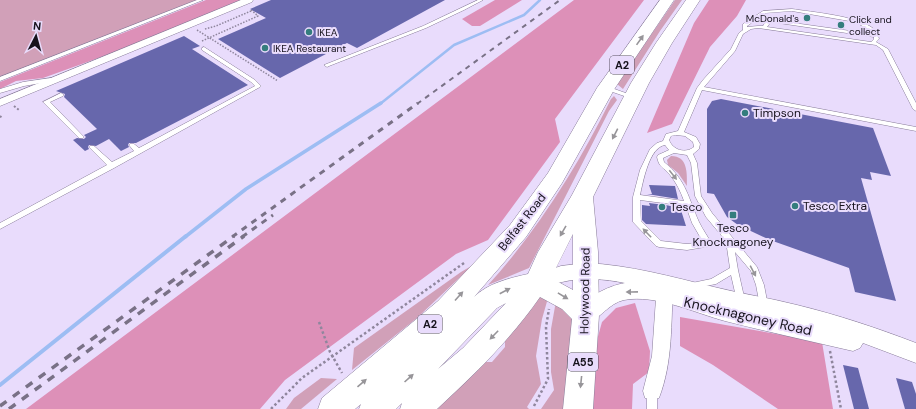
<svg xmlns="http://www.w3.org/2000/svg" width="916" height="409" font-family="'DM Sans',sans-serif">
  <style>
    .green { fill: #d1a0b8 }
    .forest { fill: #dd90b8 }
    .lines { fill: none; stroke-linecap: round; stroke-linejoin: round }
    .stream-far2 { stroke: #9dbdf3; stroke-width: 2.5 }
    .stream-far1 { stroke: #9dbdf3; stroke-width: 3.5 }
    .stream { stroke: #9dbdf3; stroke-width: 4 }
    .building { fill: #6767ac }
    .service-casing { stroke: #897d9a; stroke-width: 1 }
    .minor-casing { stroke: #897d9a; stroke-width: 1 }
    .tertiary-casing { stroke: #897d9a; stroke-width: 1 }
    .trunk-casing { stroke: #897d9a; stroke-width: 1 }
    .path-far2 { stroke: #8f869d; stroke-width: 1.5; stroke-dasharray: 1.5 1.5; stroke-linecap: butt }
    .path-far1 { stroke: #8f869d; stroke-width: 2; stroke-dasharray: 2 2; stroke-linecap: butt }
    .path { stroke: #8f869d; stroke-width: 2.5; stroke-dasharray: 2.5 2.5; stroke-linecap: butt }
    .service { fill: #fff; fill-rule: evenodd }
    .minor { fill: #fff; fill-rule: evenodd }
    .tertiary { fill: #fff; fill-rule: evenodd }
    .trunk { fill: #fff; fill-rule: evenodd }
    .rail-far2 { stroke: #797186; stroke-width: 2; stroke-dasharray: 5 5; stroke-linecap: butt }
    .rail-far1 { stroke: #797186; stroke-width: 3; stroke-dasharray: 6 6; stroke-linecap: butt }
    .rail { stroke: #797186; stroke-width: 3.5; stroke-dasharray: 8 8; stroke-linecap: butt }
    .oneway { fill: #979599 }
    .poi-dot { fill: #347d7d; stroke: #e9dcfc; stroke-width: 1.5 }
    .labels { text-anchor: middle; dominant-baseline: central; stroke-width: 4; stroke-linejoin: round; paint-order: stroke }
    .far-poi-label { font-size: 10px; fill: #17131d; stroke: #e9dcfc; text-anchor: start }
    .shield { fill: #e9dcfc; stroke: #564f60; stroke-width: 1 }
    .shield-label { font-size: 11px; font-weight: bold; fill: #17131d }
    .poi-label { font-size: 12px; fill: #17131d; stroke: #e9dcfc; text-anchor: start }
    .street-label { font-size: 12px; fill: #17131d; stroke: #e9dcfc }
    .near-street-label { font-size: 14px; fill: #17131d; stroke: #e9dcfc }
  </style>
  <rect width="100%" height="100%" fill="#e9dcfc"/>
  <g class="green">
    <path d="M0 0H198L0 77Z"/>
    <path d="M675 0H682L660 31 623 89 617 84Z"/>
    <path d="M614 96 617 100 609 111 529 268 488 285C538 230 578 166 611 99Z"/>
    <path d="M671 156C688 156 687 173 687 186L678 173 668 165 667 160Z"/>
    <path d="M473 265 417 318 352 370 354 348 461 272Z"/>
    <path d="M538 296 548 298 542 319 536 356 541 384 527 407 529 409H436L485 362H492L505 347V339Z"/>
    <path d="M556 301 569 311 577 326 567 409H541L554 390 551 372V329Z"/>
    <path d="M321 378 337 379 301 409H286L294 398Z"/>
  </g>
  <g class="forest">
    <path d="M206 0H241L129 47 43 78 16 81 0 89V82Z"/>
    <path d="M495 0H522L480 26H472L462 19Z"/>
    <path d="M574 0H644L555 119 560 142 488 240 456 254 285 380 260 409H26Z"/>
    <path d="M709 0H746L737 16 710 47 672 124 647 133 694 23Z"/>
    <path d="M635 303 650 351 649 372 633 384 632 409H588L597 340 602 322 616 308Z"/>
    <path d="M680 317 822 342 833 409H778L713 365 680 346Z"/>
  </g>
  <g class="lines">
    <path class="stream-far2" d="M380 104 454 45 524 15 540 0"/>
    <path class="stream-far1" d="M185 237 246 189 381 103"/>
    <path class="stream" d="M0 385 186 236"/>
  </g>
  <g class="building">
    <path d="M271 0H445L357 48 347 43 280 78 218 39 266 18 250 9Z"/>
    <path d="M184 36 200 46 192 49 248 85 136 143H129L128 145 129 147 121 151 109 139 96 146 89 145 88 147 89 149 85 151 73 140 77 138 84 139 86 137 84 135 97 129 64 97 65 94 56 91Z"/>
    <path d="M721 99 873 128 891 176 870 172 872 180 861 178 896 301 855 292 849 268 770 240 738 225 727 217 714 194 707 193V109L712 101Z"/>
    <path d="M649 185 675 186 678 199 647 194H652Z"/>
    <path d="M649 203 680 207 686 226 646 224 642 220V205L650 206Z"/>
    <path d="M843 365 858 368 869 409H854Z"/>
    <path d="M896 378 912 382 916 394V409H905Z"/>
  </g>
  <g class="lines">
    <defs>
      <g id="service">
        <path d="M197 0H203L0 81V77Z"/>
        <path d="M478 0H483L464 10 426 28 329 66 327 67 324 65 423 26Z"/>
        <path d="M792 9C812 12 855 16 871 27 875 29 878 34 879 39L876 42 888 49 916 103V111L913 109 883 50 876 45 758 28 751 29 743 34 735 51 704 87 916 127V131L702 90 684 132 696 137 700 144 699 149 693 154 697 163 701 196 712 213 757 267 764 285 768 306 767 309 764 310 761 309 760 306 756 285 751 271 735 252 738 270 745 301 744 304 741 305 738 304 737 301 731 275 716 284 695 288 692 287 691 285 692 283 711 279 730 268 726 241 706 217 695 196 691 163 687 155 674 153 663 158 664 162C687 181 688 198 699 222 703 230 708 237 712 244L711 246 687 250 659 247 656 246 633 222V197L640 170 650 149 657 143 663 141 666 134 678 131 697 88 703 80 731 49 739 33 743 30V24L763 11ZM792 11 855 22 868 29 872 34 772 20 766 21 763 26H758L747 27V26L766 13ZM772 22 874 37V39L871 42 767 27 770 23ZM676 135 685 136 693 142 694 147C685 154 673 150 669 140L671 136ZM665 145 669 150 658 155 657 157C659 168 664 167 670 175 676 182 681 192 684 201L640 195C643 182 649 147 665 145ZM640 200 686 206 692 223 703 242 687 244 661 241 641 221Z"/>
        <path d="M204 47 255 80 261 86 260 87 114 168 0 229V223L107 165 89 147 90 146H94L112 162 134 151 129 145 130 144H134L139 148 255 86 251 82 202 50V48Z"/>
        <path d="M51 78 54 80 53 81 24 86 0 93V89L23 82Z"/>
        <path d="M606 86 634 96 635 97 634 98H630L604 89V87Z"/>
        <path d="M61 93 64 95 63 96 50 102 83 136 84 137 83 138H79L43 102Z"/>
        <path d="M652 386 655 388 657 391V409H647V391L649 388Z"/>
      </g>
      <g id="minor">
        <path d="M241 0H253L252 2 0 106V99Z"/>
        <path d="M665 277 671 279 673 284C671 322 673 362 659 398L652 400 645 398 643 391 652 356 657 284 659 279Z"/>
      </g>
      <path id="tertiary" d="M586 263C630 265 672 277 714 287 742 294 770 298 797 305 838 315 877 328 916 343V363L863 343 860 348 853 351C810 341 768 332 725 321 695 313 656 294 624 300 609 303 600 319 586 324L579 321 576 315C584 298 607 286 625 283 605 279 583 277 562 282 550 284 541 293 529 289L526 283 529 277 561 266Z"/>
      <path id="trunk" d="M660 0H674L615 88 562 183 526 237 474 297C488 283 510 278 528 274L538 252 572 195 631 83 656 43 686 0H700L672 43 649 83 593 197 598 252 599 315 593 409H563L572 319 562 309 540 297C510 340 475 374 437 409H400L402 403 396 409H359L361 404 355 409H318L322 398 438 301 510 225 548 173 597 88ZM573 234V290L551 278ZM506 303 463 348 438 369 497 308Z"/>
    </defs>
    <use href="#service" class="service-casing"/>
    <use href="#minor" class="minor-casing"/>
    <use href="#tertiary" class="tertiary-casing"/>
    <use href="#trunk" class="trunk-casing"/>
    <g class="path-far2">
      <path d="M205 29 216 26 251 11"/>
      <path d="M197 30 278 81"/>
      <path d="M202 41 258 16 250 9"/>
    </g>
    <g class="path-far1">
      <path d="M14 106 19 110"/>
      <path d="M0 116 2 118"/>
    </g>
    <g class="path">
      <path d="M319 322 330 352 342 373"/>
      <path d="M830 351 841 409"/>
      <path d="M534 406 548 379 546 327 549 309"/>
      <path d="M271 409 302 378 464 263"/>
    </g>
    <use href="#service" class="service"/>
    <use href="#minor" class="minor"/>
    <use href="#tertiary" class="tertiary"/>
    <use href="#trunk" class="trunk"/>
    <path class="rail-far2" d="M417 104 560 0"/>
    <g class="rail-far1">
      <path d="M232 237 418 103"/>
      <path d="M242 237 273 215"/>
    </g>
    <g class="rail">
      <path d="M0 406 234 236"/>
      <path d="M9 409 244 236"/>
    </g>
  </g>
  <defs><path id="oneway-solid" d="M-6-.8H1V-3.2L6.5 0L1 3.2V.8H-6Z"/></defs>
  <g class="oneway">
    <use href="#oneway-solid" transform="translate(640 40) rotate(-55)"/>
    <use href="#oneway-solid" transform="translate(615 134) rotate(117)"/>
    <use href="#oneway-solid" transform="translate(673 175) rotate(52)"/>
    <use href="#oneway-solid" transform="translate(563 231) rotate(120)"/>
    <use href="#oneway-solid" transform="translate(647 233) rotate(-134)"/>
    <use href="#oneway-solid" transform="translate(753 271) rotate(62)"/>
    <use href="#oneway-solid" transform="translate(505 291) rotate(-28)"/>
    <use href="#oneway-solid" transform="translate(632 292) rotate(179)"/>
    <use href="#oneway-solid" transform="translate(459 296) rotate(-48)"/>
    <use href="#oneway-solid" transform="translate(563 296) rotate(31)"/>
    <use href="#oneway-solid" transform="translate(494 335) rotate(134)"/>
    <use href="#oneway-solid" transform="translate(409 378) rotate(-42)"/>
    <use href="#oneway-solid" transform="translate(581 382) rotate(96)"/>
    <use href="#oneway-solid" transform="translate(362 383) rotate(-41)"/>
  </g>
  <g class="poi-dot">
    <circle cx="807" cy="18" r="4"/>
    <circle cx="841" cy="25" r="4"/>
    <circle cx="309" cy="32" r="4"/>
    <circle cx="265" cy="48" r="4"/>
    <circle cx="745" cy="113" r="4"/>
    <circle cx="795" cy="206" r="4"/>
    <circle cx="662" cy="207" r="4"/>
    <rect x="729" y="211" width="8" height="8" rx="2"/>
  </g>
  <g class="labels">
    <g class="far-poi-label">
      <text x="799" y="18" text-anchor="end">McDonald's</text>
      <text x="849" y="19">Click and<tspan x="849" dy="12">collect</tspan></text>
      <text x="317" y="32">IKEA</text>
      <text x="273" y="48">IKEA Restaurant</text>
    </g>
    <g class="shield">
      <rect x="610" y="56" width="24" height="18" rx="3"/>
      <rect x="418" y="315" width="24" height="18" rx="3"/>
      <rect x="568" y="353" width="30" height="18" rx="3"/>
    </g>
    <g class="shield-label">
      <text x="622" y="65">A2</text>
      <text x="430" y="324">A2</text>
      <text x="583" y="362">A55</text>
    </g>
    <g class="poi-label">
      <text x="753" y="113">Timpson</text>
      <text x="803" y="206">Tesco Extra</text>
      <text x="670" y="207">Tesco</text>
      <text x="733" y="228" text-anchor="middle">Tesco<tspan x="733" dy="14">Knocknagoney</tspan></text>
    </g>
    <g class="street-label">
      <text transform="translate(522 222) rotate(-52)">Belfast Road</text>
      <text transform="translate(585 291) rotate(-89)">Holywood Road</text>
    </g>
    <g class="near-street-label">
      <text transform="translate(748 316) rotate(13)">Knocknagoney Road</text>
    </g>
  </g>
  <g transform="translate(36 36) rotate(6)" stroke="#e9dcfc" stroke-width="3" paint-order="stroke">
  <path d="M0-3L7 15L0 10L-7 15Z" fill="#17131d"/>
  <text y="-6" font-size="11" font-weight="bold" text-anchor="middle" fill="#17131d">N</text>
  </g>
</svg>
